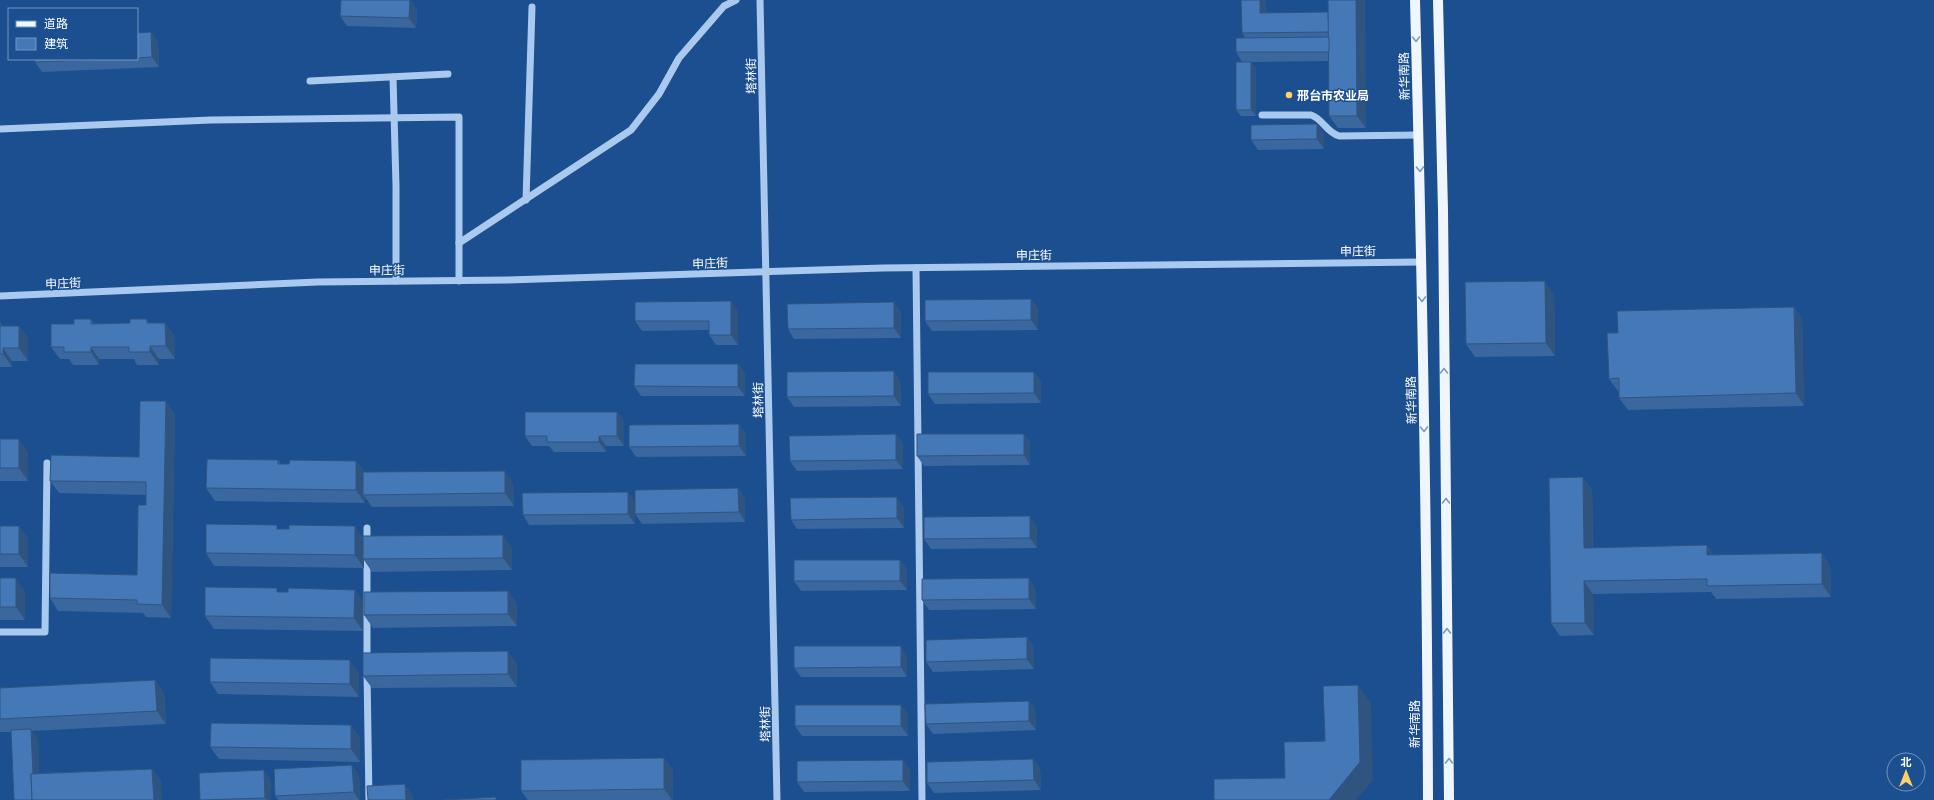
<svg xmlns="http://www.w3.org/2000/svg" width="1934" height="800" font-family="Quicksand,'Noto Sans SC',sans-serif">
  <style>
    .lines { fill: none; stroke-linecap: round; stroke-linejoin: round }
    .minor { stroke: #a9c9ee; stroke-width: 7 }
    .major { stroke: #f0f6ff; stroke-width: 10 }
    .wall { fill: #3a679d }
    .shaded-wall { fill: #305480 }
    .building { fill: #4478b7; stroke: #305480 }
    .oneway { stroke: #7b9ac1 }
    .poi-dot { fill: #ffd166; stroke: #1b4f8f; stroke-width: 1.5 }
    .labels { text-anchor: middle; dominant-baseline: central; stroke-width: 3; stroke-linejoin: round; paint-order: stroke }
    .street-label { font-size: 12px; fill: #fff; stroke: #1b4f8f }
    .poi-label { font-size: 12px; font-weight: bold; fill: #fff; stroke: #1b4f8f; text-anchor: start }
  </style>
  <rect width="100%" height="100%" fill="#1b4f8f"/>
  <g class="lines">
    <g class="minor">
      <path d="M760 0 777 800"/>
      <path d="M393 77 396 186V281"/>
      <path d="M310 81 448 74"/>
      <path d="M1262 115H1311C1323 119 1326 132 1339 136L1419 135"/>
      <path d="M0 129 211 120 459 117V281"/>
      <path d="M526 200 532 7"/>
      <path d="M459 243 631 130 659 94 679 58 724 6 736 0"/>
      <path d="M916 268 922 800"/>
      <path d="M0 296 318 282 508 280 883 268 1421 262"/>
      <path d="M367 528V545"/>
      <path d="M367 556V661"/>
      <path d="M0 632H45L47 463"/>
      <path d="M367 672 369 800"/>
    </g>
    <g class="major">
      <path d="M1415 0C1422 267 1427 533 1428 800"/>
      <path d="M1438 0 1443 210 1449 800"/>
    </g>
  </g>
  <g class="wall">
    <path d="M410 0 417 10 416 28 347 26 340 16Z"/>
    <path d="M1328 12 1366 128H1338L1329 116V61L1251 62 1256 68V116H1241L1236 110 1242 62 1236 52 1245 38 1242 33 1266 13Z"/>
    <path d="M151 32 158 42 159 67 42 72 35 62V59H137V33Z"/>
    <path d="M1317 124 1324 134V149L1258 150 1251 140Z"/>
    <path d="M1554 294 1555 356 1475 357 1466 344Z"/>
    <path d="M1031 299 1038 309V330L932 331 925 321Z"/>
    <path d="M1794 307 1802 319 1804 406 1628 410 1619 398V391H1618L1609 379 1618 333Z"/>
    <path d="M738 311V345H716L709 335V330L642 331 635 321Z"/>
    <path d="M901 312V338L794 339 788 329Z"/>
    <path d="M91 319 94 324 130 323 147 319 149 323H165L174 336 175 359H159V365H137L134 359H99V365H73L69 359H60L51 347Z"/>
    <path d="M0 322 3 326H19L28 338V361H12V367H0Z"/>
    <path d="M738 364 745 374V396H641L634 386Z"/>
    <path d="M900 380 901 406 794 407 787 397Z"/>
    <path d="M1041 381V403L935 404 928 394Z"/>
    <path d="M617 412 624 421V446H606V452H554L549 446H532L525 436Z"/>
    <path d="M175 414 171 618 146 617 143 613 58 611 50 598 137 575 146 505V495L59 493 50 481 139 457Z"/>
    <path d="M739 424 746 434V456L636 457 629 447Z"/>
    <path d="M896 434 903 444V469L797 471 790 461Z"/>
    <path d="M1024 434 1030 443V465L924 466 917 456Z"/>
    <path d="M0 439 28 452V481H0Z"/>
    <path d="M278 460 281 464H289L356 461 364 472 513 483 514 506 372 507 365 497V503L215 501 206 488Z"/>
    <path d="M1583 477 1592 490 1593 548 1713 555 1822 553 1830 566 1831 597 1716 599 1711 592 1593 594 1594 635 1560 636 1551 623Z"/>
    <path d="M745 498V522L642 524 635 514Z"/>
    <path d="M635 502V524L529 525 523 515Z"/>
    <path d="M904 507V528L797 529 791 520Z"/>
    <path d="M0 526 28 538V567H0Z"/>
    <path d="M1037 526V548L931 549 924 539Z"/>
    <path d="M280 529 363 538 512 548V570L372 572 364 560V568L214 566 206 553Z"/>
    <path d="M907 569V590L801 591 794 581Z"/>
    <path d="M0 578 25 591V620H0Z"/>
    <path d="M1035 587 1036 609 929 610 922 600Z"/>
    <path d="M355 590 363 631 214 629 205 616 279 592Z"/>
    <path d="M508 591 517 604V626L373 628 364 615Z"/>
    <path d="M1027 637 1034 647V669L933 672 926 662Z"/>
    <path d="M907 656V677H801L794 668Z"/>
    <path d="M517 664V687L372 688 363 676Z"/>
    <path d="M359 673V697L218 694 210 682Z"/>
    <path d="M155 680 164 693 166 724 32 731 38 739 39 773 152 769 161 781 14 800 11 732H0V688Z"/>
    <path d="M1029 701 1035 710 1036 730 933 734 926 724Z"/>
    <path d="M908 714V736H802L795 726Z"/>
    <path d="M351 725 360 738V762L219 759 210 747Z"/>
    <path d="M664 758 673 770V800H528L521 791Z"/>
    <path d="M1033 759 1040 769 1041 790 934 793 927 783Z"/>
    <path d="M903 760 910 770V791L804 792 797 782Z"/>
    <path d="M359 775 360 800H278L275 796Z"/>
    <path d="M271 780V800H200Z"/>
  </g>
  <g class="shaded-wall">
    <path d="M410 0 417 10 416 28 409 18Z"/>
    <path d="M1260 0H1266L1267 22 1260 13Z"/>
    <path d="M1356 0H1365L1366 128 1357 116Z"/>
    <path d="M151 32 158 42 159 67 152 57Z"/>
    <path d="M1251 62 1256 68V116L1251 110Z"/>
    <path d="M1317 124 1324 134V149L1317 139Z"/>
    <path d="M1545 281 1554 294 1555 356 1546 343Z"/>
    <path d="M1031 299 1038 309V330L1031 320Z"/>
    <path d="M731 301 738 311V345L731 335Z"/>
    <path d="M894 302 901 312V338L894 328Z"/>
    <path d="M1794 307 1802 319 1804 406 1796 393Z"/>
    <path d="M165 323 174 336 175 359 166 346Z"/>
    <path d="M19 326 28 338V361L19 348Z"/>
    <path d="M150 346 159 359V365L150 352Z"/>
    <path d="M91 347 99 359V365L91 352Z"/>
    <path d="M3 348 12 361V367L3 354Z"/>
    <path d="M738 364 745 374V396L738 387Z"/>
    <path d="M894 371 900 380 901 406 894 396Z"/>
    <path d="M1034 372 1041 381V403L1034 393Z"/>
    <path d="M166 401 175 414 171 618 162 605Z"/>
    <path d="M617 412 624 421V446L617 436Z"/>
    <path d="M739 424 746 434V456L739 446Z"/>
    <path d="M896 434 903 444V469L896 460Z"/>
    <path d="M1024 434 1030 443V465L1024 455Z"/>
    <path d="M599 436 606 446V452L599 442Z"/>
    <path d="M19 439 28 452V481L19 468Z"/>
    <path d="M356 461 365 474 363 495 365 497V503L356 490Z"/>
    <path d="M505 471 513 483 514 506 505 493Z"/>
    <path d="M1583 477 1592 490 1593 560 1584 548Z"/>
    <path d="M738 488 745 498V522L739 512Z"/>
    <path d="M628 492 635 502V524L628 514Z"/>
    <path d="M897 497 904 507V528L897 518Z"/>
    <path d="M1030 516 1037 526V548L1030 538Z"/>
    <path d="M19 526 28 538V567L19 554Z"/>
    <path d="M355 526 364 539V568L355 555Z"/>
    <path d="M503 535 512 548V570L503 558Z"/>
    <path d="M1707 545 1716 558 1707 555Z"/>
    <path d="M1822 553 1830 566 1831 597 1822 584Z"/>
    <path d="M900 560 907 569V590L900 581Z"/>
    <path d="M16 578 25 591V620L16 607Z"/>
    <path d="M1029 578 1035 587 1036 609 1029 599Z"/>
    <path d="M1584 581 1593 594 1594 635 1585 623Z"/>
    <path d="M355 590 363 602V631L354 618Z"/>
    <path d="M508 591 517 604V626L508 614Z"/>
    <path d="M1027 637 1034 647V669L1027 659Z"/>
    <path d="M901 646 907 656V677L901 667Z"/>
    <path d="M508 651 517 664V687L508 674Z"/>
    <path d="M350 660 359 673V697L350 684Z"/>
    <path d="M155 680 164 693 166 724 157 711Z"/>
    <path d="M1358 685 1371 703 1373 780 1356 800H1329Z"/>
    <path d="M1029 701 1035 710 1036 730 1029 721Z"/>
    <path d="M901 705 908 714V736L901 726Z"/>
    <path d="M351 725 360 738V762L351 749Z"/>
    <path d="M31 729 38 739 40 800H34Z"/>
    <path d="M664 758 673 770V800H672L664 789Z"/>
    <path d="M1033 759 1040 769 1041 790 1034 780Z"/>
    <path d="M903 760 910 770V791L903 781Z"/>
    <path d="M352 765 359 775 360 800H359L354 792Z"/>
    <path d="M152 769 161 781 162 800H154Z"/>
    <path d="M264 770 271 780V800H267L265 798Z"/>
    <path d="M405 784 414 797V800H406Z"/>
  </g>
  <g class="building">
    <path d="M341 0H410L409 18 340 16Z"/>
    <path d="M1241 0H1260V13L1328 12 1329 32 1242 33Z"/>
    <path d="M1328 0H1356L1357 116H1329Z"/>
    <path d="M151 32 152 57 137 58V33Z"/>
    <path d="M1329 37V52H1236V38Z"/>
    <path d="M35 59H109L35 62Z"/>
    <rect x="1236" y="62" width="15" height="48"/>
    <path d="M1317 124V139L1251 140V125Z"/>
    <path d="M1545 281 1546 343 1466 344 1465 282Z"/>
    <path d="M1031 299V320L925 321V300Z"/>
    <path d="M731 301V335H709V321H635V302Z"/>
    <path d="M894 302V328L788 329 787 304Z"/>
    <path d="M1794 307 1796 393 1619 398V378L1609 379 1607 333H1618L1617 311Z"/>
    <path d="M74 319H91V324L130 323V319H147V323H165L166 346H150V352H129V347H91V352H64V347H51V324H74Z"/>
    <path d="M0 322V326H19V348H3V354H0Z"/>
    <path d="M635 364H738V387L634 386Z"/>
    <path d="M894 371V396L787 397V372Z"/>
    <path d="M928 372H1034V393L928 394Z"/>
    <path d="M140 401H166L162 605 137 604V600L50 598V573L137 575 138 505H146V482L50 481 51 455 139 457Z"/>
    <path d="M525 412H617V436H599V442H547V436H525Z"/>
    <path d="M739 424V446L629 447V425Z"/>
    <path d="M896 434V460L790 461 789 436Z"/>
    <path d="M917 434H1024V455L917 456Z"/>
    <rect x="0" y="439" width="19" height="29"/>
    <path d="M207 459 278 460V464H289L290 460 356 461V490L206 488Z"/>
    <path d="M505 471V493L363 495V472Z"/>
    <path d="M1583 477 1584 548 1707 545V555L1822 553V584L1707 586V579L1584 581 1585 623H1551L1549 478Z"/>
    <path d="M738 488 739 512 635 514V490Z"/>
    <path d="M628 492V514L523 515 522 493Z"/>
    <path d="M897 497V518L791 520 790 498Z"/>
    <path d="M1030 516V538L924 539V517Z"/>
    <path d="M206 524 277 525V529H289V525L355 526V555L206 553Z"/>
    <rect x="0" y="526" width="19" height="28"/>
    <path d="M503 535V558L363 559V536Z"/>
    <rect x="794" y="560" width="106" height="21"/>
    <rect x="0" y="578" width="16" height="29"/>
    <path d="M1029 578V599L922 600V579Z"/>
    <path d="M205 587 277 588V592H288V588L355 590 354 618 205 616Z"/>
    <path d="M508 591V614L364 615V592Z"/>
    <path d="M1027 637V659L926 662V640Z"/>
    <path d="M794 646H901V667L794 668Z"/>
    <path d="M508 651V674L363 676V653Z"/>
    <path d="M210 658 350 660V684L210 682Z"/>
    <path d="M155 680 157 711 0 719V688Z"/>
    <path d="M1358 685 1360 762 1329 800H1214V779L1285 778 1284 742 1325 741 1323 686Z"/>
    <path d="M1029 701V721L926 724 925 704Z"/>
    <rect x="795" y="705" width="106" height="21"/>
    <path d="M211 723 351 725V749L210 747Z"/>
    <path d="M31 729 33 774H31L32 800H14L11 730Z"/>
    <path d="M664 758V789L521 791V760Z"/>
    <path d="M1033 759 1034 780 927 783V762Z"/>
    <path d="M903 760V781L797 782V761Z"/>
    <path d="M352 765 354 792 275 796 274 769Z"/>
    <path d="M152 769 154 800H32L31 774Z"/>
    <path d="M264 770 265 798 200 800 199 773Z"/>
    <path d="M405 784 406 800H368L367 786Z"/>
    <path d="M496 797V800H443Z"/>
  </g>
  <defs><path id="oneway-chevron" d="M-2-3.5L2.5 0L-2 3.5" fill="none" stroke-width="1.6" stroke-linecap="round" stroke-linejoin="round"/></defs>
  <g class="oneway">
    <use href="#oneway-chevron" transform="translate(1416 39) rotate(89)"/>
    <use href="#oneway-chevron" transform="translate(1420 169) rotate(88)"/>
    <use href="#oneway-chevron" transform="translate(1422 299) rotate(89)"/>
    <use href="#oneway-chevron" transform="translate(1444 371) rotate(-90)"/>
    <use href="#oneway-chevron" transform="translate(1424 429) rotate(89)"/>
    <use href="#oneway-chevron" transform="translate(1446 501) rotate(-90)"/>
    <use href="#oneway-chevron" transform="translate(1447 631) rotate(-90)"/>
    <use href="#oneway-chevron" transform="translate(1449 761) rotate(-91)"/>
  </g>
  <circle class="poi-dot" cx="1289" cy="95" r="4"/>
  <g class="labels">
    <g class="street-label">
      <text transform="translate(751 76) rotate(-91)">塔林街</text>
      <text transform="translate(1404 76) rotate(-91)">新华南路</text>
      <text transform="translate(1358 251) rotate(-1)">申庄街</text>
      <text transform="translate(1034 255) rotate(-1)">申庄街</text>
      <text transform="translate(710 263) rotate(-2)">申庄街</text>
      <text transform="translate(387 270) rotate(-1)">申庄街</text>
      <text transform="translate(63 283) rotate(-2)">申庄街</text>
      <text transform="translate(758 400) rotate(-91)">塔林街</text>
      <text transform="translate(1411 400) rotate(-91)">新华南路</text>
      <text transform="translate(765 724) rotate(-91)">塔林街</text>
      <text transform="translate(1414 724) rotate(-90)">新华南路</text>
    </g>
    <g class="poi-label">
      <text x="1297" y="95">邢台市农业局</text>
    </g>
  </g>
  <rect x="8" y="8" width="130" height="52" fill="#1b4f8f" stroke="#7695bc"/>
  <rect x="16" y="21" width="20" height="6" fill="#f0f6ff" stroke="#7695bc"/>
  <text x="44" y="28" font-size="12" fill="#ffffff">道路</text>
  <rect x="16" y="38" width="20" height="12" fill="#4478b7" stroke="#7695bc"/>
  <text x="44" y="48" font-size="12" fill="#ffffff">建筑</text>
  <g transform="translate(1906 772)"><circle r="19" fill="#1b4f8f" stroke="#7695bc"/>
  <path d="M0-3L7 15L0 10L-7 15Z" fill="#ffd166"/>
  <text y="-6" font-size="11" font-weight="bold" text-anchor="middle" fill="#ffffff">北</text>
  </g>
</svg>
